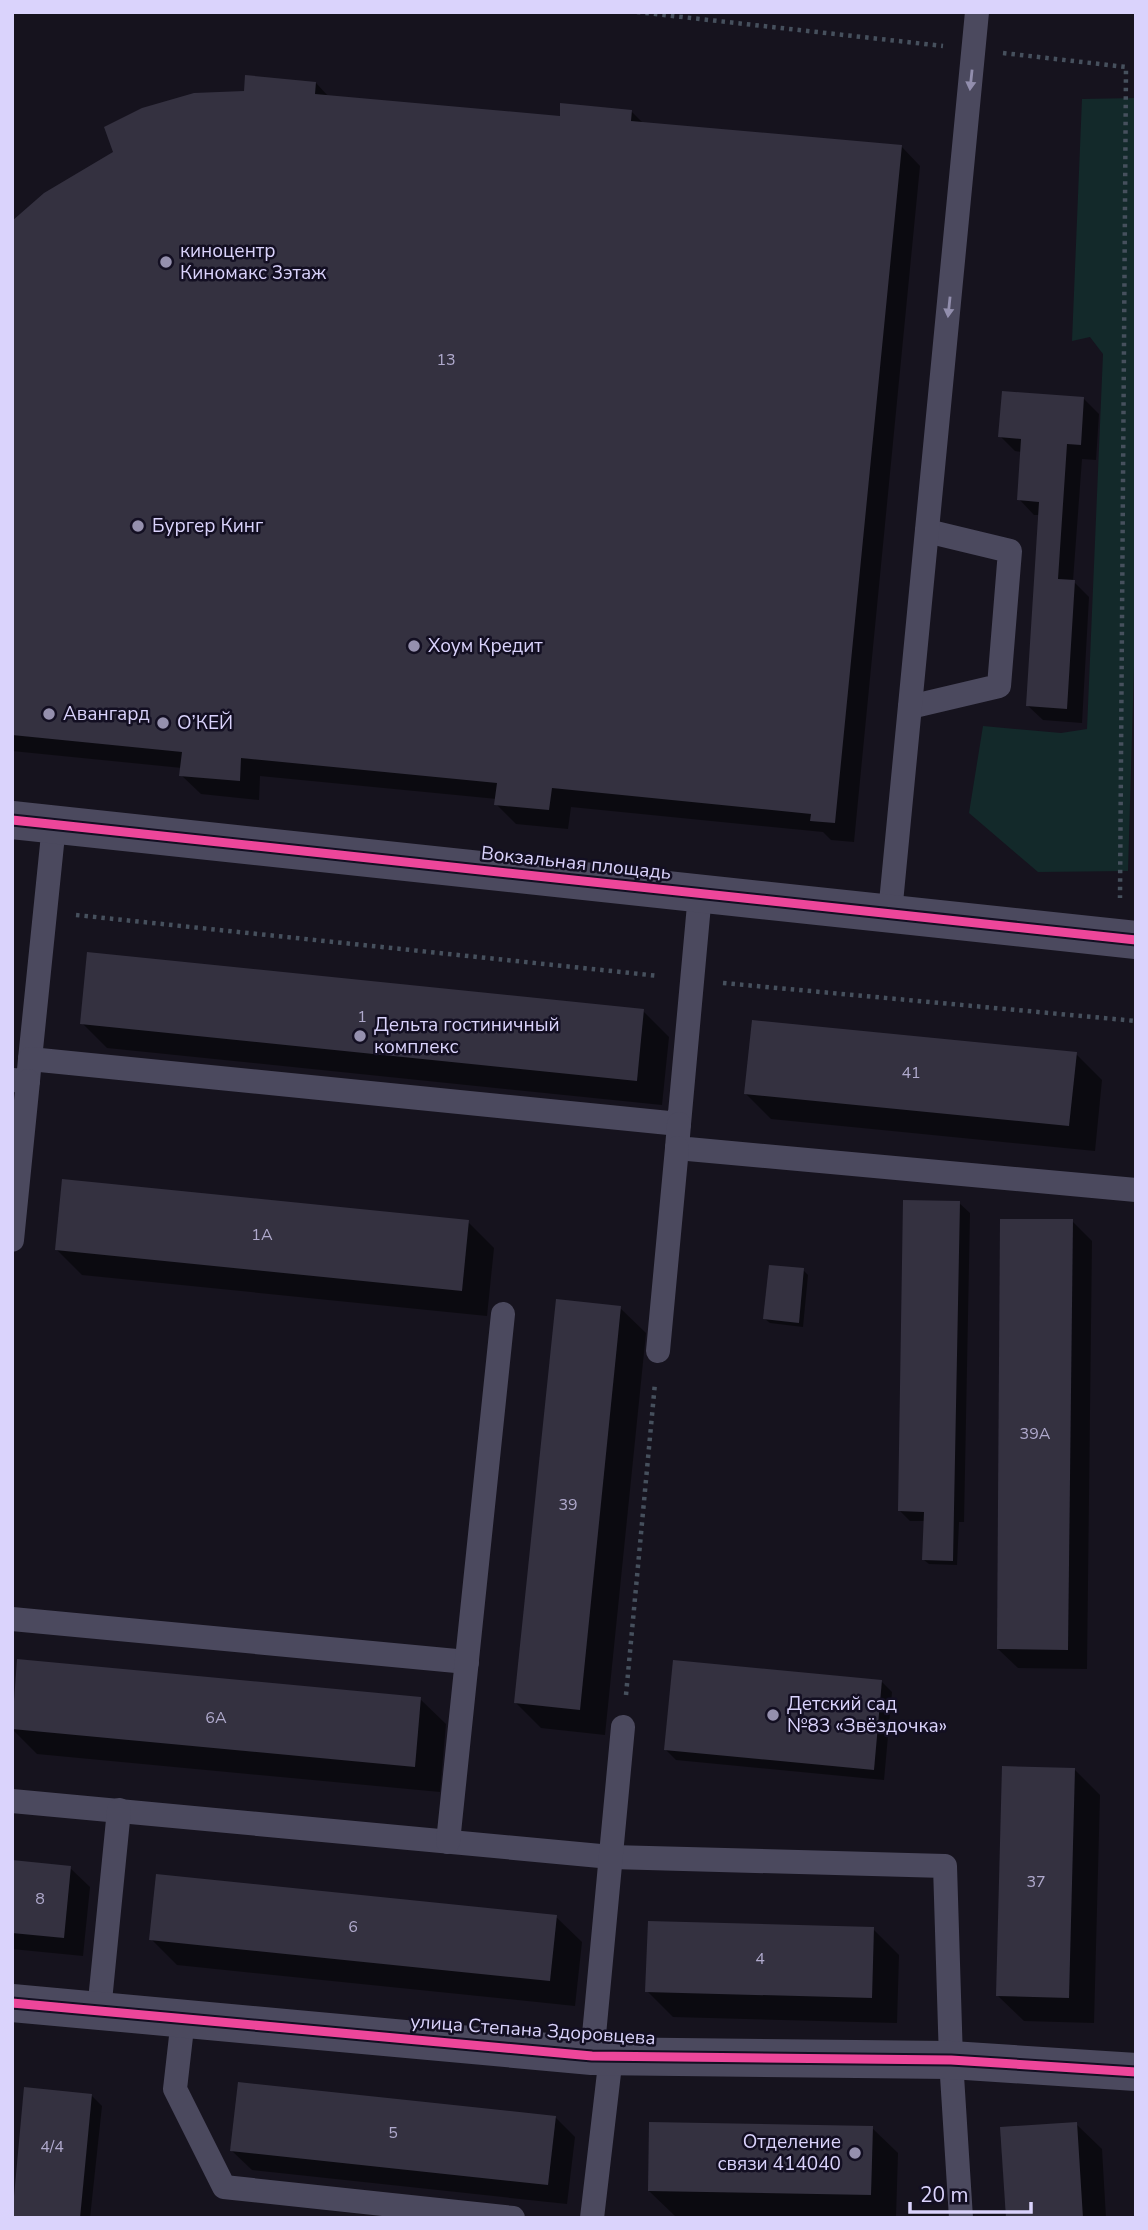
<svg xmlns="http://www.w3.org/2000/svg" width="1148" height="2230" font-family="'Nunito Sans',sans-serif">
  <style>
    .green { fill: #13292a }
    .shadow { fill: #0007 }
    .building { fill: #343140 }
    .lines { fill: none; stroke-linecap: round; stroke-linejoin: round }
    .path { stroke: #46505d; stroke-width: 4.5; stroke-dasharray: 3.5 5; stroke-linecap: butt }
    .service { stroke: #4b495e; stroke-width: 24 }
    .minor { stroke: #4b495e; stroke-width: 38 }
    .cycleway-casing { stroke: #130f22; stroke-width: 13 }
    .cycleway { stroke: #ed469a; stroke-width: 9 }
    .oneway { fill: #928ead }
    .poi-dot { fill: #9590ae; stroke: #130f22; stroke-width: 2.5 }
    .labels { text-anchor: middle; dominant-baseline: central; stroke-width: 5; stroke-linejoin: round; paint-order: stroke }
    .number-label { font-size: 16px; fill: #b0aacd }
    .poi-label { font-size: 19px; fill: #dad3fc; stroke: #130f22; text-anchor: start }
    .street-label { font-size: 19px; fill: #dad3fc; stroke: #130f22 }
  </style>
  <rect width="100%" height="100%" fill="#16131e"/>
  <path class="green" d="M1136 98V599L1128 871 1038 872 969 813 983 726 1061 733 1087 729 1103 354 1090 337 1072 341 1082 99Z"/>
  <g class="shadow">
    <path d="M316 83 329 97 561 118 631 111 644 124 901 146 920 166 854 842 831 840 823 832 571 807 568 829 516 824 496 804 497 799 260 776 259 800 201 794 181 775 182 768 12 751V224L246 93Z"/>
    <path d="M1084 399 1099 414 1096 460 1082 459 1073 581 1089 597 1082 723 1043 720 1027 705 1040 515H1034L1019 499 1022 452 1015 451 1000 436Z"/>
    <path d="M643 1011 669 1037 662 1105 107 1048 82 1023Z"/>
    <path d="M1076 1054 1102 1080 1095 1151 771 1119 746 1094Z"/>
    <path d="M959 1203 970 1213 964 1522H959L957 1565 929 1564 924 1560 925 1521H910L900 1511Z"/>
    <path d="M1072 1221 1092 1241 1087 1669 1018 1668 998 1649Z"/>
    <path d="M468 1222 494 1248 487 1316 82 1275 56 1249Z"/>
    <path d="M803 1270 808 1275 803 1327 770 1323 765 1319Z"/>
    <path d="M620 1308 646 1333 605 1735 541 1728 516 1703Z"/>
    <path d="M19 1661 420 1699 446 1724 440 1792 37 1754 12 1729Z"/>
    <path d="M882 1682 892 1692 884 1780 676 1760 666 1750Z"/>
    <path d="M1074 1769 1100 1795 1094 2023 1024 2021 998 1996Z"/>
    <path d="M12 1862 70 1868 90 1887 83 1956 12 1949Z"/>
    <path d="M556 1917 582 1942 575 2006 177 1965 151 1939Z"/>
    <path d="M873 1929 899 1955 897 2023 673 2017 647 1991Z"/>
    <path d="M91 2095 102 2106 90 2218H12Z"/>
    <path d="M555 2117 575 2137 567 2204 252 2170 232 2151Z"/>
    <path d="M1076 2124 1102 2149 1106 2218H1008Z"/>
    <path d="M872 2128 898 2153 896 2218 675 2216 649 2191Z"/>
  </g>
  <g class="building">
    <path d="M245 75 316 82 315 94 560 116V103L632 110 631 121 902 145 835 823 810 821 811 814 552 788 549 810 494 805 497 783 241 758 240 781 179 776 182 752 12 735V221L44 193 113 152 104 127 142 108 194 93 244 91Z"/>
    <path d="M1002 391 1084 397 1081 445 1067 444 1058 579 1075 580 1067 709 1026 706 1039 502 1017 500 1021 439 998 437Z"/>
    <path d="M87 952 644 1009 637 1081 80 1024Z"/>
    <path d="M752 1020 1077 1052 1069 1126 744 1094Z"/>
    <path d="M62 1179 469 1220 462 1291 55 1250Z"/>
    <path d="M903 1200 960 1201 953 1561 922 1560 924 1512 898 1511Z"/>
    <path d="M1000 1219H1073L1068 1650 997 1649Z"/>
    <path d="M769 1265 804 1268 799 1323 763 1319Z"/>
    <path d="M556 1299 621 1306 580 1710 514 1703Z"/>
    <path d="M17 1659 421 1697 415 1767 12 1729Z"/>
    <path d="M673 1660 882 1680 874 1770 664 1750Z"/>
    <path d="M1002 1766 1075 1768 1069 1998 996 1996Z"/>
    <path d="M12 1860 71 1866 64 1938 12 1933Z"/>
    <path d="M156 1874 557 1915 550 1981 149 1940Z"/>
    <path d="M648 1921 874 1927 872 1998 645 1992Z"/>
    <path d="M238 2082 556 2116 548 2185 230 2151Z"/>
    <path d="M24 2087 92 2094 80 2218H12Z"/>
    <path d="M649 2122 873 2126 871 2195 648 2191Z"/>
    <path d="M1077 2122 1083 2218H1006L1000 2127Z"/>
  </g>
  <g class="lines">
    <g class="path">
      <path d="M637 12 943 46"/>
      <path d="M1003 53 1126 67 1120 898"/>
      <path d="M76 915 659 976"/>
      <path d="M723 983 1136 1021"/>
      <path d="M626 1695 655 1383"/>
    </g>
    <g class="service">
      <path d="M910 707 999 686 1010 551 927 531"/>
      <path d="M890 913 977 12"/>
      <path d="M30 1059 54 825"/>
      <path d="M12 1080 28 1081 30 1059 679 1124 700 894"/>
      <path d="M679 1124 677 1148 1136 1190"/>
      <path d="M12 1240 28 1081"/>
      <path d="M658 1351 677 1148"/>
      <path d="M12 1619 467 1662"/>
      <path d="M12 1801 611 1857 945 1866 951 2060 961 2218"/>
      <path d="M448 1842 503 1314"/>
      <path d="M99 2011 119 1810"/>
      <path d="M183 2019 175 2089 224 2187 513 2218"/>
      <path d="M592 2056 623 1727"/>
      <path d="M592 2218 611 2056"/>
    </g>
    <g class="minor">
      <path d="M12 820 1136 940"/>
      <path d="M12 2003 592 2056 951 2060 1136 2072"/>
    </g>
    <defs>
      <g id="cycleway">
        <path d="M12 820 1136 940"/>
        <path d="M12 2003 592 2056 951 2060 1136 2072"/>
      </g>
    </defs>
    <use href="#cycleway" class="cycleway-casing"/>
    <use href="#cycleway" class="cycleway"/>
  </g>
  <defs><path id="oneway-solid" d="M-6-.8H1V-3.2L6.5 0L1 3.2V.8H-6Z" transform="scale(1.75)"/></defs>
  <g class="oneway">
    <use href="#oneway-solid" transform="translate(971 80) rotate(96)"/>
    <use href="#oneway-solid" transform="translate(949 307) rotate(96)"/>
  </g>
  <g class="poi-dot">
    <circle cx="166" cy="262" r="7"/>
    <circle cx="138" cy="526" r="7"/>
    <circle cx="414" cy="646" r="7"/>
    <circle cx="49" cy="714" r="7"/>
    <circle cx="163" cy="723" r="7"/>
    <circle cx="360" cy="1036" r="7"/>
    <circle cx="773" cy="1715" r="7"/>
    <circle cx="855" cy="2153" r="7"/>
  </g>
  <g class="labels">
    <g class="number-label">
      <text x="446" y="360">13</text>
      <text x="362" y="1017">1</text>
      <text x="911" y="1073">41</text>
      <text x="262" y="1235">1А</text>
      <text x="1035" y="1434">39А</text>
      <text x="568" y="1505">39</text>
      <text x="216" y="1718">6А</text>
      <text x="1036" y="1882">37</text>
      <text x="40" y="1899">8</text>
      <text x="353" y="1927">6</text>
      <text x="760" y="1959">4</text>
      <text x="393" y="2133">5</text>
      <text x="52" y="2147">4/4</text>
    </g>
    <g class="poi-label">
      <text x="180" y="251">киноцентр<tspan x="180" dy="22">Киномакс 3этаж</tspan></text>
      <text x="152" y="526">Бургер Кинг</text>
      <text x="428" y="646">Хоум Кредит</text>
      <text x="63" y="714">Авангард</text>
      <text x="177" y="723">О’КЕЙ</text>
      <text x="374" y="1025">Дельта гостиничный<tspan x="374" dy="22">комплекс</tspan></text>
      <text x="787" y="1704">Детский сад<tspan x="787" dy="22">№83 «Звёздочка»</tspan></text>
      <text x="841" y="2142" text-anchor="end">Отделение<tspan x="841" dy="22">связи 414040</tspan></text>
    </g>
    <g class="street-label">
      <text transform="translate(576 863) rotate(6)">Вокзальная площадь</text>
      <text transform="translate(533 2030) rotate(4)">улица Степана Здоровцева</text>
    </g>
  </g>
  <rect width="1148" height="2230" fill="none" stroke="#dad3fc" stroke-width="28"/>
  <path d="M910 2202v10h121v-10" fill="none" stroke="#dad3fc" stroke-width="3.5"/>
  <text x="920" y="2202" font-size="21" fill="#dad3fc" stroke="#130f22" stroke-width="5" paint-order="stroke">20 m</text>
</svg>
